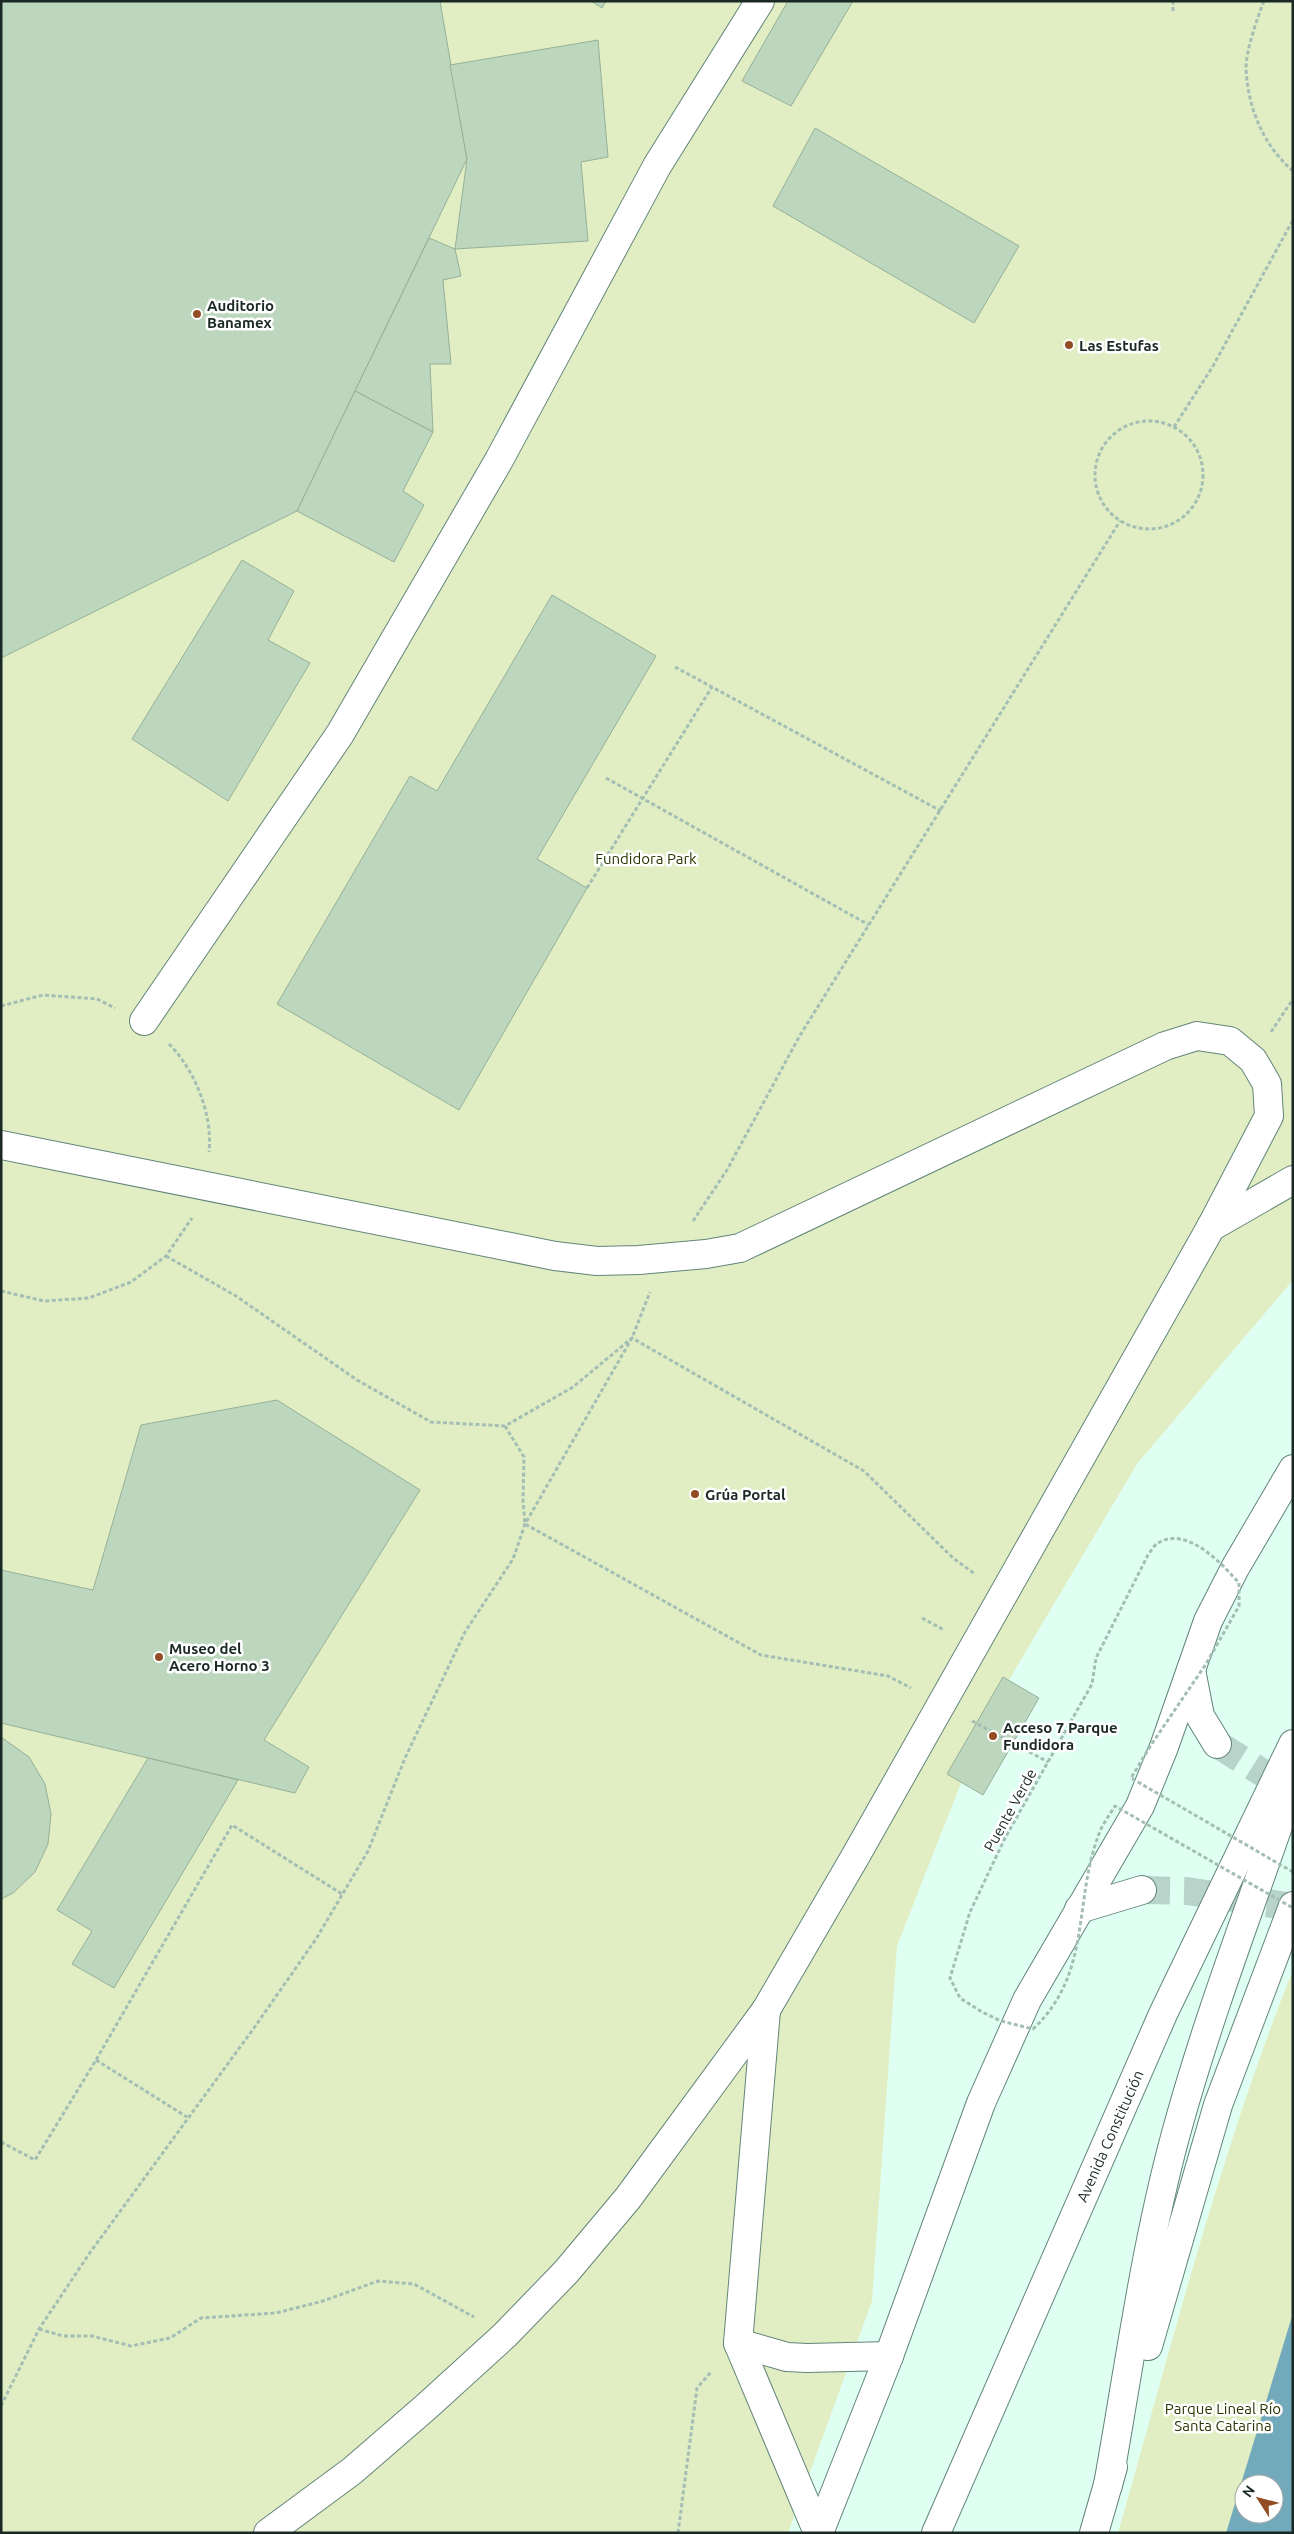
<svg xmlns="http://www.w3.org/2000/svg" width="1294" height="2534" font-family="Ubuntu,sans-serif">
  <style>
    .green { fill: #e1eec4; fill-rule: evenodd }
    .water { fill: #73aabb; fill-rule: evenodd }
    .building { fill: #bcd7bd; stroke: #96b098 }
    .lines { fill: none; stroke-linecap: round; stroke-linejoin: round }
    .highway-tunnel { stroke: #b8d4ca; stroke-width: 28; stroke-dasharray: 28 14; stroke-linecap: butt }
    .minor-casing { stroke: #628578; stroke-width: 30 }
    .highway-casing { stroke: #628578; stroke-width: 30 }
    .path { stroke: #a4beb4; stroke-width: 3; stroke-dasharray: 4 2.5; stroke-linecap: butt }
    .minor { stroke: #fff; stroke-width: 28 }
    .highway { stroke: #fff; stroke-width: 28 }
    .path-bridge { stroke: #a4beb4; stroke-width: 3; stroke-dasharray: 4 2.5; stroke-linecap: butt }
    .poi-dot { fill: #934d24; stroke: #fff; stroke-width: 2 }
    .labels { text-anchor: middle; dominant-baseline: central; stroke-width: 5; stroke-linejoin: round; paint-order: stroke }
    .poi-label { font-size: 15px; font-weight: bold; fill: #1a2924; stroke: #fff; text-anchor: start }
    .park-label { font-size: 15px; fill: #2a3601; stroke: #fff }
    .street-label { font-size: 15px; fill: #1a2924; stroke: #fff }
  </style>
  <rect width="100%" height="100%" fill="#e0fff3"/>
  <g class="green">
    <path d="M1 1H1293V1280L1137 1464 987 1717 897 1946 872 2301 788 2533H1Z"/>
    <path d="M1293 1970V2533H1118C1172 2344 1220 2152 1293 1970ZM1244 2484H1274V2514H1244Z"/>
  </g>
  <path class="water" d="M1293 2313V2533H1226ZM1244 2484H1274V2514H1244Z"/>
  <g class="building">
    <path d="M1 1H440L467 159 297 511 1 658Z"/>
    <path d="M591 1H606L602 8Z"/>
    <path d="M788 1H853L791 106 742 81Z"/>
    <path d="M598 40 608 157 581 162 588 241 455 249 467 159 450 65Z"/>
    <path d="M815 128 1019 246 974 323 773 206Z"/>
    <path d="M429 238 455 249 461 276 443 280 451 364H430L433 432 355 391Z"/>
    <path d="M355 391 433 432 403 491 424 505 394 562 297 511Z"/>
    <path d="M242 560 294 591 268 640 310 663 228 801 132 739Z"/>
    <path d="M552 595 656 656 537 859 587 888 459 1110 277 1004 410 776 437 791Z"/>
    <path d="M277 1400 420 1490 264 1740 309 1767 295 1793 1 1723V1570L93 1590 141 1425Z"/>
    <path d="M1003 1677 1039 1698 983 1795 947 1774Z"/>
    <path d="M1 1737 29 1757 45 1784 51 1814 48 1844 35 1872 13 1893 1 1899Z"/>
    <path d="M148 1758 238 1780 114 1988 72 1964 92 1931 57 1910Z"/>
  </g>
  <g class="lines">
    <g class="highway-tunnel">
      <path d="M1217 1744 1293 1792"/>
      <path d="M1142 1890 1187 1891 1293 1907"/>
    </g>
    <defs>
      <g id="minor">
        <path d="M144 1021 340 734 499 460 657 166 760 1"/>
        <path d="M1 1145 555 1256 597 1261 639 1260 706 1254 740 1248 1165 1046 1197 1036 1230 1041 1253 1060 1267 1084 1269 1116 1211 1227 855 1857 766 2010 628 2198 566 2272 505 2335 426 2407 352 2471 268 2533"/>
        <path d="M1211 1227 1293 1180"/>
        <path d="M766 2010 738 2343 818 2533"/>
        <path d="M738 2343 787 2357 807 2358 889 2356"/>
      </g>
      <g id="highway">
        <path d="M1191 1670 1200 1716 1217 1744"/>
        <path d="M1079 1909 1142 1890"/>
        <path d="M1148 2346 1218 2105 1293 1906"/>
        <path d="M1108 2485C1130 2363 1146 2238 1180 2119 1212 2005 1255 1895 1293 1783"/>
        <path d="M819 2533 889 2356 981 2103 1027 2000 1140 1806 1164 1747 1208 1621 1235 1568 1293 1469"/>
        <path d="M936 2533 1163 2014 1293 1744"/>
        <path d="M1094 2533 1113 2467"/>
      </g>
    </defs>
    <use href="#minor" class="minor-casing"/>
    <use href="#highway" class="highway-casing"/>
    <g class="path">
      <path d="M1264 1C1257 19 1246 50 1246 69 1248 108 1263 145 1293 171"/>
      <path d="M1173 11V1"/>
      <circle cx="1149" cy="475" r="54"/>
      <path d="M1174 427 1213 366 1293 220"/>
      <path d="M675 667 941 811"/>
      <path d="M606 778 869 925"/>
      <path d="M587 888 712 687"/>
      <path d="M1 1006 43 995 97 999 115 1008"/>
      <path d="M1271 1032 1293 999"/>
      <path d="M169 1044C195 1070 213 1115 209 1152"/>
      <path d="M693 1221 727 1170 799 1037 1120 521"/>
      <path d="M166 1256 236 1296 357 1380 431 1422 505 1426 573 1387 632 1338 864 1471 953 1558 975 1574"/>
      <path d="M1 1291 44 1301 89 1298 131 1282 166 1256 192 1218"/>
      <path d="M505 1426 524 1457 523 1501 525 1524 761 1655 888 1676 911 1688"/>
      <path d="M922 1618 944 1630"/>
      <path d="M972 1721 1048 1762"/>
      <path d="M96 2060 187 2117"/>
      <path d="M1 2142 35 2160 96 2060 232 1825 342 1894"/>
      <path d="M39 2329 63 2336H92L131 2346 170 2338 201 2318 276 2313 323 2301 378 2281 414 2284 474 2317"/>
      <path d="M1 2406 39 2329 89 2254 254 2028 316 1939 368 1851 405 1758 465 1632 513 1559 525 1524 632 1338 650 1292"/>
      <path d="M678 2533 697 2388 712 2371"/>
    </g>
    <use href="#minor" class="minor"/>
    <use href="#highway" class="highway"/>
    <path class="path-bridge" d="M1293 1872 1131 1778 1151 1745 1206 1664 1239 1606V1583C1223 1565 1187 1525 1158 1543 1154 1545 1151 1551 1148 1555L1096 1658 1092 1684 1005 1838 970 1912 950 1978 960 1998 982 2012 1001 2021 1033 2029C1094 1972 1072 1897 1101 1829 1105 1821 1110 1814 1115 1806L1293 1908"/>
  </g>
  <g class="poi-dot">
    <circle cx="197" cy="314" r="5"/>
    <circle cx="1069" cy="345" r="5"/>
    <circle cx="695" cy="1494" r="5"/>
    <circle cx="159" cy="1657" r="5"/>
    <circle cx="993" cy="1736" r="5"/>
  </g>
  <g class="labels">
    <g class="poi-label">
      <text x="207" y="305">Auditorio<tspan x="207" dy="17">Banamex</tspan></text>
      <text x="1079" y="345">Las Estufas</text>
      <text x="705" y="1494">Grúa Portal</text>
      <text x="169" y="1648">Museo del<tspan x="169" dy="17">Acero Horno 3</tspan></text>
      <text x="1003" y="1727">Acceso 7 Parque<tspan x="1003" dy="17">Fundidora</tspan></text>
    </g>
    <g class="park-label">
      <text x="646" y="858">Fundidora Park</text>
      <text x="1223" y="2408">Parque Lineal Río<tspan x="1223" dy="17">Santa Catarina</tspan></text>
    </g>
    <g class="street-label">
      <text transform="translate(1010 1810) rotate(-61)">Puente Verde</text>
      <text transform="translate(1110 2136) rotate(-66)">Avenida Constitución</text>
    </g>
  </g>
  <rect width="1294" height="2534" fill="none" stroke="#1a2924" stroke-width="5"/>
  <g transform="translate(1259 2499) rotate(306)"><circle r="24" fill="#ffffff" stroke="#a3a9a7"/>
  <path d="M0-4L9 19L0 12L-9 19Z" fill="#934d24"/>
  <text y="-8" font-size="14" font-weight="bold" text-anchor="middle" fill="#1a2924">N</text>
  </g>
</svg>
